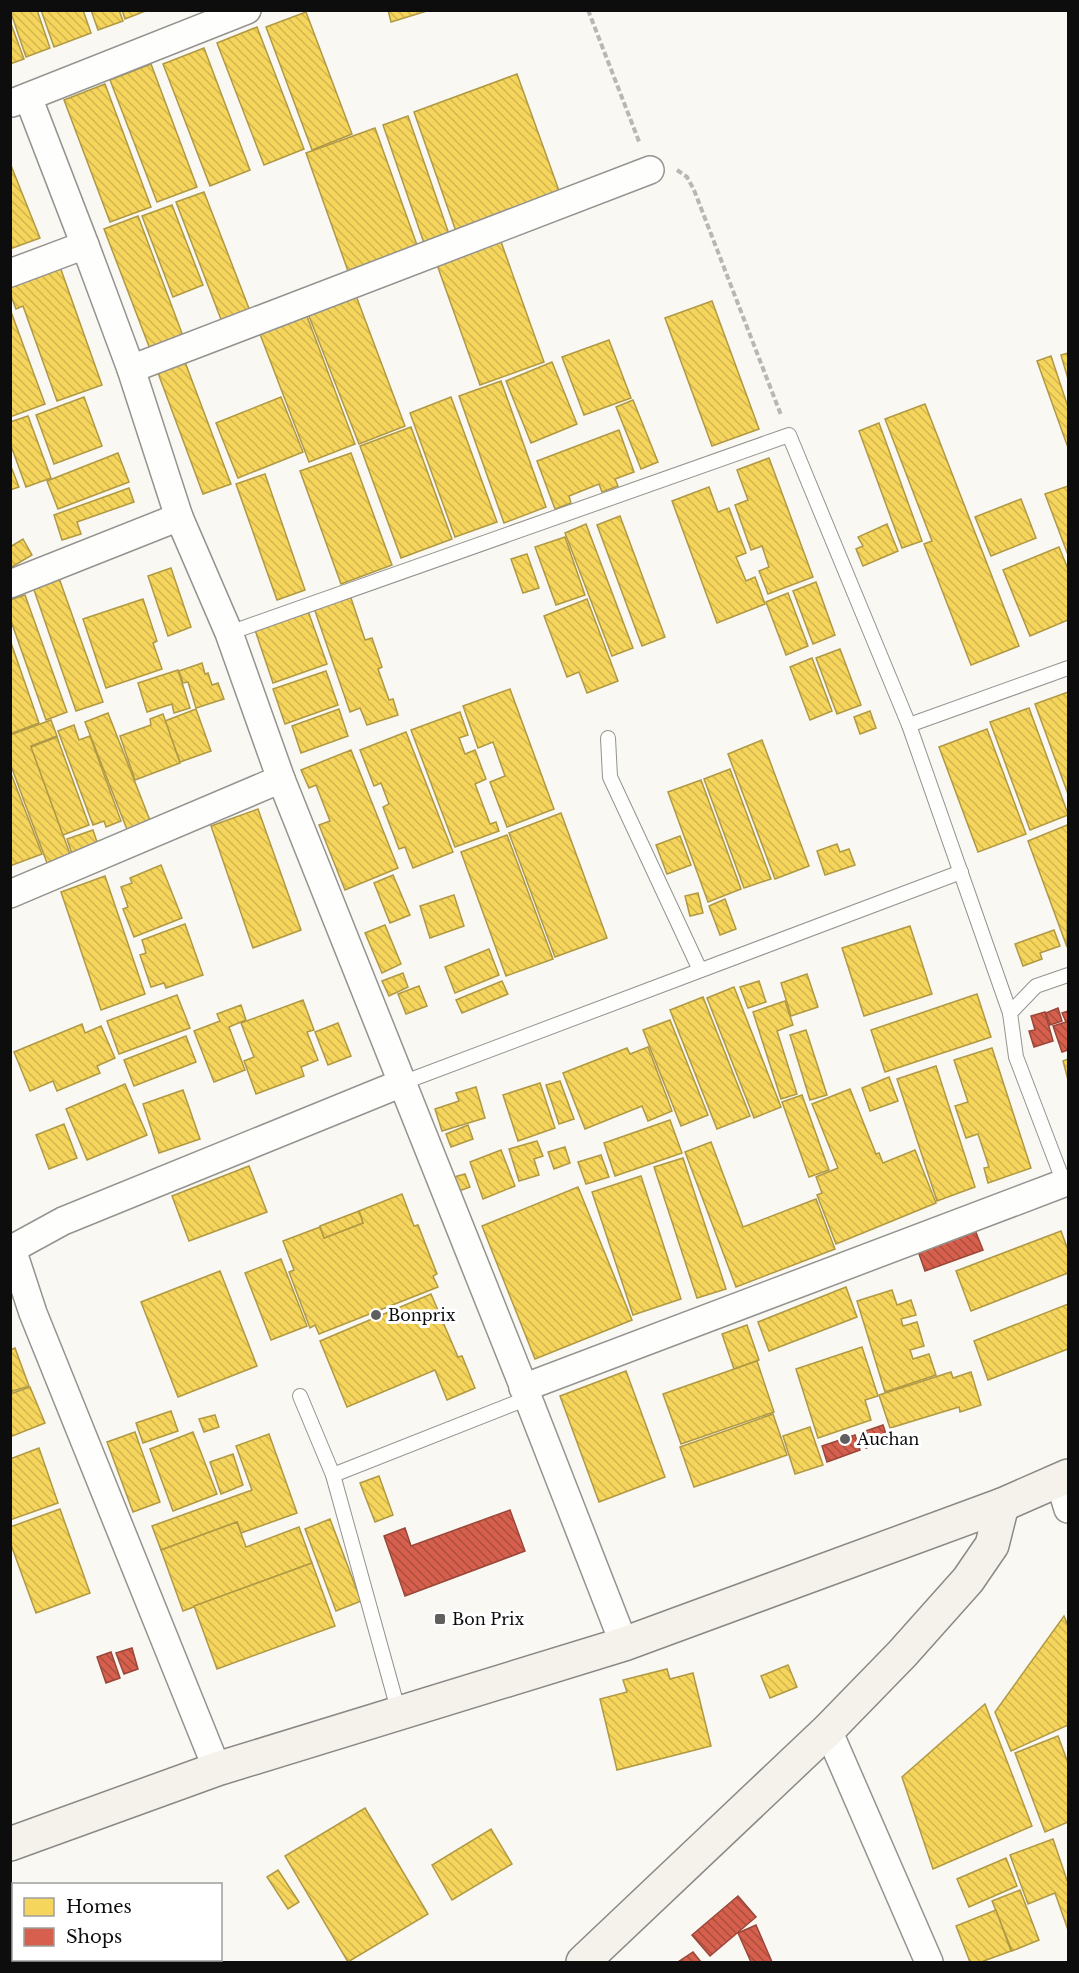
<svg xmlns="http://www.w3.org/2000/svg" width="1079" height="1973" font-family="'Libre Baskerville',serif">
  <style>
    .homes { fill: url(#homes-back-hatch); stroke: #b09944; stroke-width: 1.5 }
    .shops { fill: url(#shops-back-hatch); stroke: #9a473a; stroke-width: 1.5 }
    .lines { fill: none; stroke-linecap: round; stroke-linejoin: round }
    .lane-casing { stroke: #949390; stroke-width: 16 }
    .street-casing { stroke: #949390; stroke-width: 30 }
    .secondary-casing { stroke: #8a8987; stroke-width: 36 }
    .path { stroke: #b8b7b6; stroke-width: 4; stroke-dasharray: 6 3; stroke-linecap: butt }
    .lane { stroke: #fefefd; stroke-width: 14 }
    .street { stroke: #fefefd; stroke-width: 27 }
    .secondary { stroke: #f4f2ea; stroke-width: 33 }
    .poi-dot { fill: #605f5d; stroke: #fff; stroke-width: 2 }
    .labels { text-anchor: middle; dominant-baseline: central; stroke-width: 6; stroke-linejoin: round; paint-order: stroke }
    .poi-label { font-size: 16px; fill: #0d0d0d; stroke: #fff; text-anchor: start }
  </style>
  <defs>
    <pattern id="homes-back-hatch" width="6" height="6" patternUnits="userSpaceOnUse" patternTransform="scale(1.5)"><rect width="6" height="6" fill="#f6d55c"/><path d="M-1 5l2 2M0 0l6 6M5-1l2 2" fill="none" stroke="#d2b64f"/></pattern>
    <pattern id="shops-back-hatch" width="6" height="6" patternUnits="userSpaceOnUse" patternTransform="scale(1.5)"><rect width="6" height="6" fill="#d6604d"/><path d="M-1 5l2 2M0 0l6 6M5-1l2 2" fill="none" stroke="#ac4e3e"/></pattern>
  </defs>
  <rect width="100%" height="100%" fill="#faf8f2"/>
  <g class="homes">
    <path d="M10 10H37L50 48 26 57Z"/>
    <path d="M41 10H83L91 33 54 47Z"/>
    <path d="M91 10H119L123 21 98 30Z"/>
    <path d="M122 10H148L125 19Z"/>
    <path d="M388 10H427V11L391 22Z"/>
    <path d="M306 12 352 134 312 150 266 27Z"/>
    <path d="M10 21 24 59 10 64Z"/>
    <path d="M257 27 304 149 264 165 217 43Z"/>
    <path d="M204 48 250 170 210 186 163 64Z"/>
    <path d="M151 64 197 187 157 202 110 80Z"/>
    <path d="M517 74 562 199 458 237 414 112Z"/>
    <path d="M105 84 151 207 110 222 64 100Z"/>
    <path d="M408 116 449 234 424 243 383 125Z"/>
    <path d="M375 128 417 245 348 271 306 153Z"/>
    <path d="M10 163 40 238 10 249Z"/>
    <path d="M204 192 250 311 222 322 176 202Z"/>
    <path d="M172 205 203 285 173 297 142 216Z"/>
    <path d="M138 216 183 336 150 349 104 229Z"/>
    <path d="M500 239 544 362 480 385 436 262Z"/>
    <path d="M59 264 102 385 57 401 23 306 16 309 10 293V282Z"/>
    <path d="M355 293 405 426 359 444 307 311Z"/>
    <path d="M712 301 759 429 712 446 665 318Z"/>
    <path d="M10 309 45 404 10 417Z"/>
    <path d="M305 311 355 444 309 462 258 329Z"/>
    <path d="M609 340 631 398 584 415 562 357Z"/>
    <path d="M1068 353V379L1061 355Z"/>
    <path d="M1051 356 1068 407V444L1067 445 1037 361Z"/>
    <path d="M185 362 231 484 203 494 158 373Z"/>
    <path d="M552 362 577 424 531 443 506 381Z"/>
    <path d="M501 381 546 507 504 523 459 396Z"/>
    <path d="M84 397 102 446 54 464 36 415Z"/>
    <path d="M281 397 303 452 238 478 216 423Z"/>
    <path d="M451 397 497 522 455 537 410 413Z"/>
    <path d="M633 400 658 462 641 469 616 407Z"/>
    <path d="M925 404 1019 646 971 665 924 544 932 541 885 419Z"/>
    <path d="M28 416 51 478 26 487 10 443V422Z"/>
    <path d="M879 423 922 541 902 548 859 431Z"/>
    <path d="M411 427 452 539 401 558 360 446Z"/>
    <path d="M619 430 634 472 615 479 618 486 602 492 599 484 569 496 571 503 555 509 537 461Z"/>
    <path d="M118 453 129 482 58 509 47 481Z"/>
    <path d="M351 453 392 565 341 584 300 471Z"/>
    <path d="M769 458 813 577 768 594 759 571 769 567 762 546 751 550 735 505 748 500 737 470Z"/>
    <path d="M10 464 19 487 10 490Z"/>
    <path d="M265 474 305 590 277 600 236 484Z"/>
    <path d="M1068 486V555L1045 494Z"/>
    <path d="M709 487 718 512 729 508 746 553 736 557 746 581 755 577 765 604 717 623 672 501Z"/>
    <path d="M129 488 134 502 77 522 81 534 62 540 54 515Z"/>
    <path d="M1021 499 1036 538 991 556 975 517Z"/>
    <path d="M620 516 665 637 642 646 597 525Z"/>
    <path d="M586 524 633 648 612 656 565 533Z"/>
    <path d="M887 524 898 551 863 566 856 549 863 546 858 537Z"/>
    <path d="M565 537 585 595 556 605 535 547Z"/>
    <path d="M23 539 32 555 10 568V547Z"/>
    <path d="M1059 547 1068 569V620L1030 636 1003 570Z"/>
    <path d="M527 554 539 588 523 593 511 559Z"/>
    <path d="M171 568 191 627 168 636 148 576Z"/>
    <path d="M59 578 103 702 76 711 33 587Z"/>
    <path d="M816 582 835 635 813 644 793 591Z"/>
    <path d="M788 593 808 646 786 655 766 602Z"/>
    <path d="M25 595 67 712 46 720 10 618V600Z"/>
    <path d="M350 595 365 640 372 638 382 667 378 669 389 700 393 699 398 715 367 725 360 708 350 712 314 608Z"/>
    <path d="M143 599 157 641 153 643 162 669 106 688 83 619Z"/>
    <path d="M587 599 618 681 587 693 579 672 567 677 544 616Z"/>
    <path d="M308 611 327 664 273 683 255 630Z"/>
    <path d="M10 640 39 723 10 734Z"/>
    <path d="M840 649 861 705 837 714 816 658Z"/>
    <path d="M812 658 832 711 810 720 790 667Z"/>
    <path d="M202 663 205 674 208 673 212 685 218 683 224 699 196 708 188 682 183 683 179 671Z"/>
    <path d="M178 670 190 708 174 713 172 704 147 712 138 683Z"/>
    <path d="M326 671 338 705 285 724 273 689Z"/>
    <path d="M510 689 554 809 507 827 490 782 505 776 493 742 478 748 463 706Z"/>
    <path d="M1068 692V794L1035 704Z"/>
    <path d="M1029 708 1068 814V815L1030 830 990 722Z"/>
    <path d="M196 709 211 751 180 762 165 721Z"/>
    <path d="M339 709 348 736 301 753 292 726Z"/>
    <path d="M870 711 876 728 860 734 854 717Z"/>
    <path d="M460 712 468 735 459 738 465 754 475 750 486 779 475 784 490 824 496 822 499 831 455 847 411 730Z"/>
    <path d="M108 713 151 823 128 832 85 722Z"/>
    <path d="M163 714 180 763 135 780 120 736 151 725 150 719Z"/>
    <path d="M51 720 57 736 31 746 70 854 47 863 10 763V735Z"/>
    <path d="M74 725 79 740 90 736 121 821 106 827 104 821 93 825 58 731Z"/>
    <path d="M987 729 1026 834 978 852 939 747Z"/>
    <path d="M406 732 453 852 413 868 405 847 399 849 383 807 389 804 381 783 374 786 360 750Z"/>
    <path d="M57 737 89 825 63 835 31 747Z"/>
    <path d="M762 740 809 866 775 879 728 754Z"/>
    <path d="M351 750 398 868 345 890 319 825 330 821 316 785 309 788 301 770Z"/>
    <path d="M730 769 771 879 744 888 704 779Z"/>
    <path d="M10 771 42 854 10 866Z"/>
    <path d="M701 780 741 889 708 902 668 792Z"/>
    <path d="M258 809 301 930 253 948 211 826Z"/>
    <path d="M561 813 607 938 555 957 509 833Z"/>
    <path d="M1067 825 1068 830 1067 947 1028 841Z"/>
    <path d="M93 830 98 845 72 854 67 839Z"/>
    <path d="M507 835 553 959 506 976 461 852Z"/>
    <path d="M680 836 691 865 667 874 656 845Z"/>
    <path d="M837 844 840 852 849 849 855 865 825 875 817 851Z"/>
    <path d="M161 865 182 918 134 937 123 909 128 907 121 887 132 883 130 878Z"/>
    <path d="M393 875 410 915 390 923 374 883Z"/>
    <path d="M105 876 145 994 101 1010 61 892Z"/>
    <path d="M698 893 703 913 690 916 685 896Z"/>
    <path d="M454 895 464 926 430 938 420 906Z"/>
    <path d="M725 899 736 929 720 935 709 906Z"/>
    <path d="M185 924 203 975 166 988 164 983 151 987 140 955 146 953 142 940Z"/>
    <path d="M385 925 401 964 382 973 365 933Z"/>
    <path d="M910 926 932 994 864 1016 842 948Z"/>
    <path d="M1054 930 1060 946 1040 953 1042 959 1023 966 1015 944Z"/>
    <path d="M489 949 499 975 455 993 445 967Z"/>
    <path d="M403 973 408 987 389 996 382 981Z"/>
    <path d="M807 974 818 1007 791 1016 781 983Z"/>
    <path d="M502 981 508 994 462 1013 456 1000Z"/>
    <path d="M759 981 766 1002 748 1008 740 987Z"/>
    <path d="M419 986 427 1006 406 1014 398 994Z"/>
    <path d="M734 987 781 1107 754 1118 707 998Z"/>
    <path d="M977 994 991 1037 885 1072 871 1030Z"/>
    <path d="M177 995 190 1028 119 1054 107 1021Z"/>
    <path d="M703 997 750 1116 717 1129 670 1010Z"/>
    <path d="M303 1000 314 1030 307 1032 318 1060 301 1067 304 1076 256 1094 244 1061 254 1057 241 1023Z"/>
    <path d="M785 1001 793 1025 777 1031 797 1094 781 1099 753 1012Z"/>
    <path d="M241 1005 246 1020 229 1027 245 1070 214 1082 194 1031 220 1021 217 1014Z"/>
    <path d="M670 1020 708 1115 681 1126 643 1030Z"/>
    <path d="M338 1023 351 1056 328 1065 315 1032Z"/>
    <path d="M82 1024 85 1033 101 1026 115 1058 97 1066 100 1073 57 1091 53 1081 30 1091 14 1052Z"/>
    <path d="M806 1030 827 1095 810 1100 790 1035Z"/>
    <path d="M186 1036 196 1062 134 1086 124 1060Z"/>
    <path d="M648 1047 672 1111 648 1121 642 1106 585 1129 563 1073 627 1048 630 1054Z"/>
    <path d="M992 1048 1031 1168 988 1183 984 1168 989 1167 978 1134 966 1138 955 1106 968 1102 954 1060Z"/>
    <path d="M1068 1059V1080L1063 1061Z"/>
    <path d="M936 1066 975 1187 937 1201 897 1079Z"/>
    <path d="M889 1077 898 1101 870 1111 862 1088Z"/>
    <path d="M560 1081 574 1119 559 1124 546 1085Z"/>
    <path d="M540 1083 555 1128 518 1141 503 1095Z"/>
    <path d="M125 1084 147 1135 87 1160 66 1109Z"/>
    <path d="M476 1087 485 1118 442 1131 435 1109 459 1101 456 1093Z"/>
    <path d="M850 1089 876 1154 879 1153 883 1163 915 1150 936 1203 836 1244 817 1195 822 1193 816 1177 838 1168 812 1104Z"/>
    <path d="M183 1090 200 1139 159 1153 143 1104Z"/>
    <path d="M802 1095 829 1170 809 1177 782 1102Z"/>
    <path d="M670 1120 682 1153 615 1176 604 1143Z"/>
    <path d="M64 1124 77 1158 49 1169 36 1135Z"/>
    <path d="M468 1125 473 1139 451 1147 446 1134Z"/>
    <path d="M537 1141 543 1156 534 1159 539 1175 519 1181 509 1149Z"/>
    <path d="M711 1142 743 1227 816 1199 835 1249 736 1287 685 1152Z"/>
    <path d="M565 1147 570 1163 554 1169 548 1152Z"/>
    <path d="M501 1150 515 1186 483 1199 470 1162Z"/>
    <path d="M601 1155 609 1177 586 1184 578 1162Z"/>
    <path d="M683 1158 726 1289 697 1298 654 1167Z"/>
    <path d="M249 1166 267 1212 189 1241 172 1196Z"/>
    <path d="M465 1174 470 1187 459 1191 454 1177Z"/>
    <path d="M641 1176 681 1299 633 1315 592 1192Z"/>
    <path d="M578 1187 632 1320 535 1359 482 1226Z"/>
    <path d="M402 1194 414 1226 418 1225 437 1274 433 1276 438 1287 319 1334 315 1325 310 1328 289 1272 294 1270 283 1241 320 1227 324 1238 363 1223 359 1211Z"/>
    <path d="M359 1211 363 1223 324 1238 320 1226Z"/>
    <path d="M1061 1231 1068 1250V1273L971 1311 956 1271Z"/>
    <path d="M281 1259 307 1326 271 1340 245 1273Z"/>
    <path d="M220 1271 257 1366 178 1397 141 1302Z"/>
    <path d="M846 1287 857 1317 769 1351 758 1322Z"/>
    <path d="M892 1290 897 1305 911 1300 916 1315 901 1319 903 1326 917 1322 924 1346 910 1350 913 1359 929 1354 936 1375 885 1392 857 1301Z"/>
    <path d="M431 1294 458 1357 462 1356 475 1388 447 1400 435 1370 347 1407 320 1341Z"/>
    <path d="M1068 1304V1349L988 1380 974 1341Z"/>
    <path d="M747 1325 759 1360 734 1369 722 1334Z"/>
    <path d="M862 1347 878 1396 865 1400 871 1420 818 1438 796 1369Z"/>
    <path d="M15 1348 29 1386 10 1392V1350Z"/>
    <path d="M757 1361 774 1412 681 1444 663 1394Z"/>
    <path d="M626 1371 665 1477 599 1502 560 1396Z"/>
    <path d="M951 1372 953 1378 971 1372 981 1405 960 1412 959 1407 890 1428 879 1395Z"/>
    <path d="M30 1387 45 1423 10 1437V1394Z"/>
    <path d="M171 1411 178 1431 143 1443 136 1423Z"/>
    <path d="M773 1414 787 1455 694 1487 680 1447Z"/>
    <path d="M215 1415 219 1427 204 1432 199 1419Z"/>
    <path d="M810 1427 823 1465 795 1474 783 1436Z"/>
    <path d="M135 1432 160 1502 133 1512 107 1442Z"/>
    <path d="M193 1432 217 1494 173 1511 150 1449Z"/>
    <path d="M269 1434 297 1513 241 1533 237 1522 161 1550 152 1526 252 1490 236 1446Z"/>
    <path d="M39 1448 58 1503 10 1520V1459Z"/>
    <path d="M233 1454 243 1485 221 1494 210 1462Z"/>
    <path d="M379 1476 393 1515 375 1522 360 1483Z"/>
    <path d="M60 1509 90 1593 36 1613 10 1542V1527Z"/>
    <path d="M330 1519 361 1601 336 1611 305 1529Z"/>
    <path d="M237 1522 246 1547 299 1527 312 1563 183 1611 161 1550Z"/>
    <path d="M312 1563 335 1626 217 1669 194 1606Z"/>
    <path d="M1064 1616 1068 1626V1725L1011 1751 995 1712Z"/>
    <path d="M788 1665 797 1687 770 1698 761 1676Z"/>
    <path d="M667 1669 670 1679 693 1673 711 1746 617 1770 600 1699 627 1692 623 1680Z"/>
    <path d="M985 1704 1032 1826 933 1869 902 1777Z"/>
    <path d="M1058 1736 1068 1763V1822L1045 1832 1015 1753Z"/>
    <path d="M365 1808 428 1914 348 1962 285 1856Z"/>
    <path d="M491 1829 512 1864 452 1900 432 1865Z"/>
    <path d="M1053 1839 1068 1883V1930L1055 1893 1028 1904 1010 1855Z"/>
    <path d="M1006 1858 1017 1886 969 1907 957 1879Z"/>
    <path d="M278 1870 299 1902 288 1909 267 1877Z"/>
    <path d="M1020 1890 1039 1940 1012 1951 992 1901Z"/>
    <path d="M996 1910 1011 1951 981 1962H970L956 1926Z"/>
  </g>
  <g class="shops">
    <path d="M1058 1008 1062 1021 1050 1025 1046 1013Z"/>
    <path d="M1068 1011V1050L1062 1052 1053 1026 1066 1022 1062 1013Z"/>
    <path d="M1045 1012 1053 1041 1034 1047 1029 1031 1035 1030 1031 1016Z"/>
    <path d="M975 1230 983 1250 925 1271 918 1251Z"/>
    <path d="M883 1425 888 1440 866 1448 860 1433Z"/>
    <path d="M855 1435 860 1450 827 1462 822 1446Z"/>
    <path d="M510 1510 525 1551 405 1596 384 1536 405 1528 411 1546Z"/>
    <path d="M132 1648 138 1669 124 1674 116 1653Z"/>
    <path d="M111 1652 120 1678 106 1683 97 1657Z"/>
    <path d="M738 1896 756 1917 710 1956 692 1935Z"/>
    <path d="M756 1925 772 1962H751L738 1933Z"/>
    <path d="M693 1952 701 1962H678Z"/>
  </g>
  <g class="lines">
    <defs>
      <g id="lane">
        <path d="M229 633 789 435 909 725 1010 1013"/>
        <path d="M909 725 1068 668"/>
        <path d="M608 738 610 777 700 970"/>
        <path d="M402 1083 961 872"/>
        <path d="M1064 1183 1016 1057 1010 1013 1036 986 1068 975"/>
        <path d="M300 1396 333 1475"/>
        <path d="M399 1713 333 1475 528 1398"/>
      </g>
      <g id="street">
        <path d="M28 97 85 245 131 369 179 517 229 633 281 779 528 1398 624 1644"/>
        <path d="M12 103 247 10"/>
        <path d="M10 273 85 245"/>
        <path d="M131 369 650 170"/>
        <path d="M10 584 179 517"/>
        <path d="M10 894 281 779"/>
        <path d="M12 1249 33 1313 217 1769"/>
        <path d="M10 1250 63 1221 402 1083"/>
        <path d="M523 1388 1064 1183"/>
        <path d="M1059 1480 1068 1509"/>
        <path d="M828 1730 929 1962"/>
      </g>
      <g id="secondary">
        <path d="M10 1844 217 1769 624 1644 1002 1505 1068 1476"/>
        <path d="M583 1962 828 1730 902 1654 968 1580 992 1545 1002 1505"/>
      </g>
    </defs>
    <use href="#lane" class="lane-casing"/>
    <use href="#street" class="street-casing"/>
    <use href="#secondary" class="secondary-casing"/>
    <g class="path">
      <path d="M588 10 640 144"/>
      <path d="M677 170 687 177 694 190 781 415"/>
    </g>
    <use href="#lane" class="lane"/>
    <use href="#street" class="street"/>
    <use href="#secondary" class="secondary"/>
  </g>
  <g class="poi-dot">
    <circle cx="376" cy="1315" r="6"/>
    <circle cx="845" cy="1439" r="6"/>
    <rect x="434" y="1613" width="12" height="12" rx="3"/>
  </g>
  <g class="labels">
    <g class="poi-label">
      <text x="388" y="1315">Bonprix</text>
      <text x="857" y="1439">Auchan</text>
      <text x="452" y="1619">Bon Prix</text>
    </g>
  </g>
  <rect width="1079" height="1973" fill="none" stroke="#0d0d0d" stroke-width="24"/>
  <rect x="12" y="1883" width="210" height="78" fill="#ffffff" stroke="#9e9e9e" stroke-width="1.5"/>
  <rect x="24" y="1898" width="30" height="18" fill="#f6d55c" stroke="#9e9e9e" stroke-width="1.5"/>
  <text x="66" y="1913" font-size="18" fill="#0d0d0d">Homes</text>
  <rect x="24" y="1928" width="30" height="18" fill="#d6604d" stroke="#9e9e9e" stroke-width="1.5"/>
  <text x="66" y="1943" font-size="18" fill="#0d0d0d">Shops</text>
</svg>
